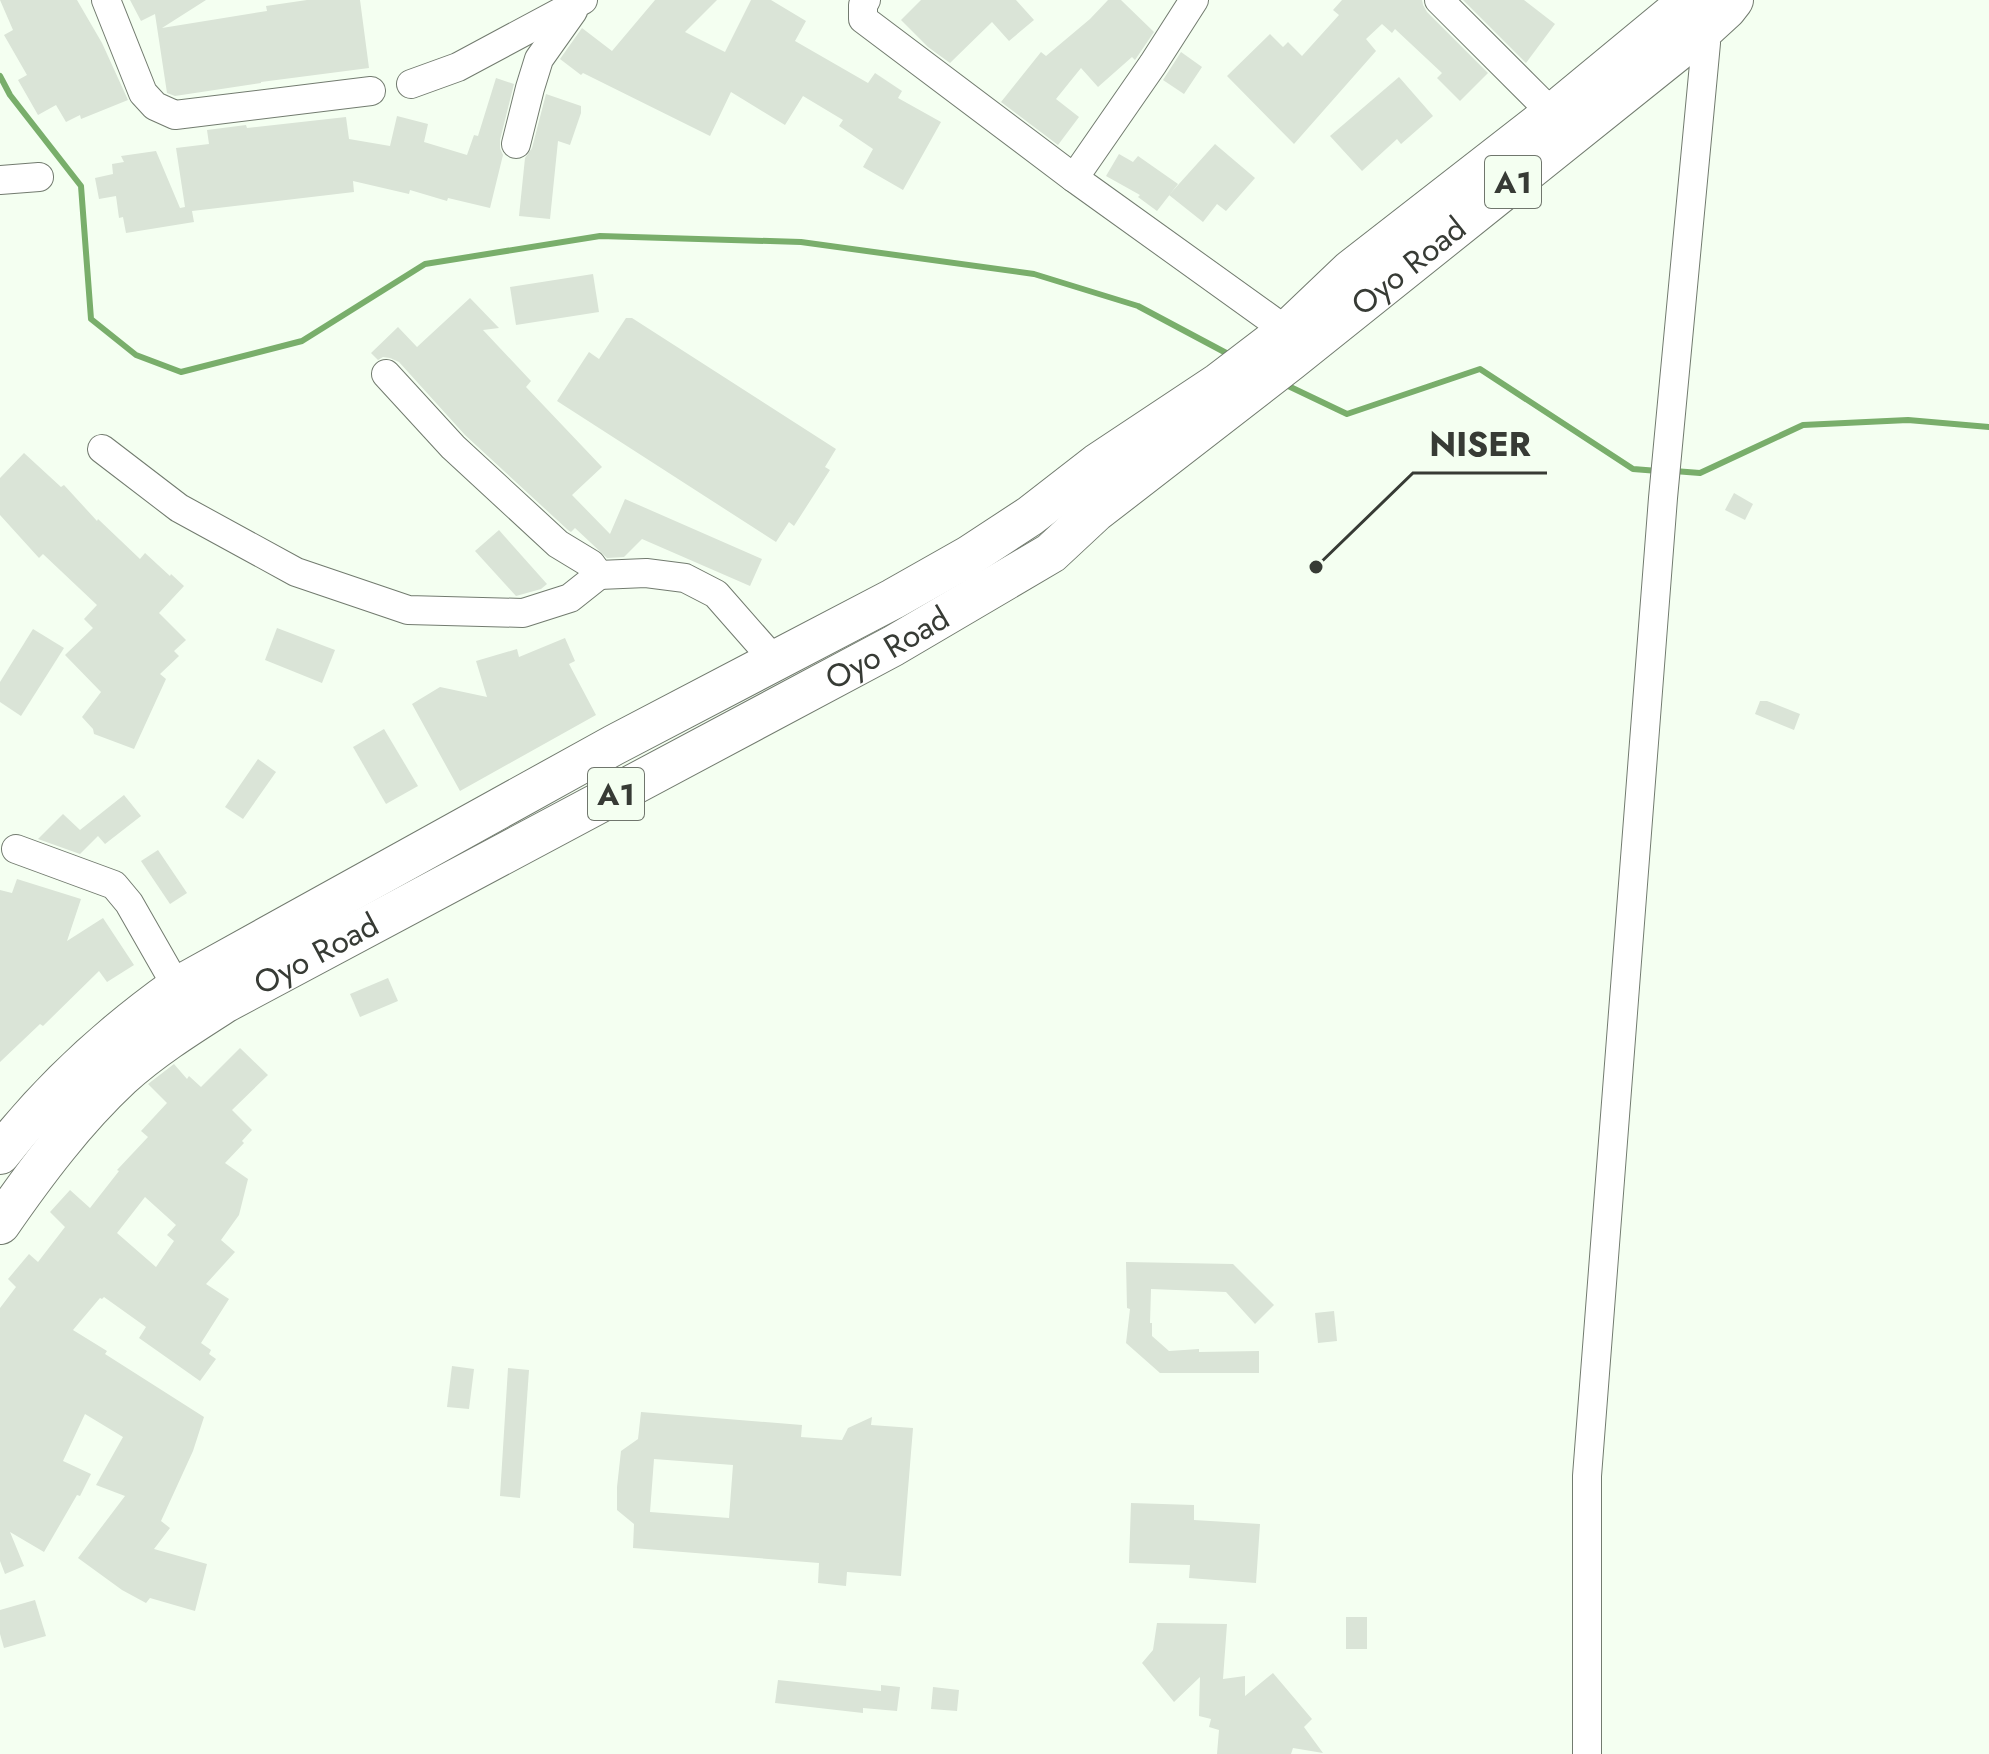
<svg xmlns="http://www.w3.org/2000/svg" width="1989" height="1754" font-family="Jost,sans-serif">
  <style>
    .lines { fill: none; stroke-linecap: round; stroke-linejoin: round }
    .stream { stroke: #79ae6b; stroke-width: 6 }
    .building { fill: #dae4d7; fill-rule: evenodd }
    .minor-casing { stroke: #727b6f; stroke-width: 30 }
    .highway-casing { stroke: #727b6f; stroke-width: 42 }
    .minor { stroke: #fff; stroke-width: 28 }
    .highway { stroke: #fff; stroke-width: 40 }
    .labels { text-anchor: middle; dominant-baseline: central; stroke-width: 6; stroke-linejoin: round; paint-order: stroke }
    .shield { fill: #f4fff1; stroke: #70766d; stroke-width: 2 }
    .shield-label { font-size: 30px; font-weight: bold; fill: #373b35 }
    .street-label { font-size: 32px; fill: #373b35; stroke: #f4fff1 }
    .leader { fill: none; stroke: #373b35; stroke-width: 3 }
    .callout-dot { fill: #373b35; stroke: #f4fff1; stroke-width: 3 }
    .callout-label { font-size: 34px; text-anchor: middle; font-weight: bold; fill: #373b35; stroke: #f4fff1; stroke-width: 6; stroke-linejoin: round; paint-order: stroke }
  </style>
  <rect width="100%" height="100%" fill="#f4fff1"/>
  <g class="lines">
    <g class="stream">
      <path d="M0 76 10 95 81 186 91 319 136 355 181 372 302 341 425 264 600 236 801 242 1034 274 1138 306 1230 355"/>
      <path d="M1282 383 1347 414 1480 369 1633 469 1658 471"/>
      <path d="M1674 471 1700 473 1803 425 1908 420 1989 427"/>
    </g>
  </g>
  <g class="building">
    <path d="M0 0H77L102 43 128 100 81 119 80 115 66 122 56 105 38 115 18 80 27 75 4 35 13 30Z"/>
    <path d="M130 0H206L162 28 267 11 266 6 307 0H360L369 68 261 82V83L175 96 167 93 155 14 141 21Z"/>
    <path d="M655 0H717L685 32 725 52 751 0H771L806 21 795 41 868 83 875 73 902 91 898 98 941 122 903 190 863 167 873 149 839 126 843 120 803 96 785 125 731 92 710 136 583 73 581 75 560 59 582 28 612 51Z"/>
    <path d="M921 0H1016L1034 20 1009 41 992 22 950 63 928 47 901 20Z"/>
    <path d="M1108 0H1121L1154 32 1135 60 1132 57 1098 87 1081 68 1056 99 1079 117 1058 145 1001 102 1041 52 1046 56 1090 19Z"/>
    <path d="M1342 0H1422L1423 5 1427 12 1488 73 1460 101 1437 78 1442 73 1395 29 1392 33 1382 24 1366 39 1376 51 1294 144 1227 76 1270 34 1283 47 1288 42 1302 56 1339 15 1333 10Z"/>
    <path d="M1463 0H1524L1555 24 1526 63Z"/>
    <path d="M1181 52 1202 67 1184 94 1163 80Z"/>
    <path d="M1399 77 1433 116 1401 144 1397 139 1362 171 1330 136Z"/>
    <path d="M496 78 514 84 500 140V148L503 155 490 208 448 198 447 201 410 190 409 194 353 181 354 192 192 211 194 222 126 233 123 217 119 218 116 196 99 199 95 178 113 174 112 164 124 162 121 156 156 151 180 208 185 207 176 148 209 144 207 130 246 125 247 128 346 117 349 139 390 146 397 116 428 124 424 142 467 155 474 135 478 136Z"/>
    <path d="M546 94 581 106V113L570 145 558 141 550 219 519 216 525 158 532 148Z"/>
    <path d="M1215 144 1255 178 1226 211 1217 204 1203 222 1169 195Z"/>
    <path d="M1119 154 1133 162 1138 156 1178 184 1157 211 1138 197 1140 195 1106 176Z"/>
    <path d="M593 274 599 312 516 325 510 287Z"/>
    <path d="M470 298 499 328 483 330 531 381 526 387 602 467 572 495 610 534 625 499 762 559 750 586 642 539 624 557 607 558 575 528 571 532 568 530 465 435 399 362 390 358 383 357 378 360 371 353 398 327 417 347Z"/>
    <path d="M626 318H632L836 449 825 467 830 470 794 526 789 522 776 542 557 401 589 352 599 359Z"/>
    <path d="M24 453 61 487 64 485 97 521 98 519 140 559 145 553 170 576 171 574 184 586 159 613 186 640 174 651 179 656 160 674 166 679 134 749 94 734 93 729 82 717 101 692 65 655 93 628 84 619 97 605 43 554 39 558 0 515V478Z"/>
    <path d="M1734 493 1753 504 1745 520 1725 510Z"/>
    <path d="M499 530 547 584 541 589 516 596 475 551Z"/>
    <path d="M277 628 335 650 322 683 265 660Z"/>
    <path d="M33 629 64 648 21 716 0 702V682Z"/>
    <path d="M565 638 575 661 569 664 596 715 460 791 412 704 440 687 487 697 476 661 517 649 519 657Z"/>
    <path d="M1760 701H1767L1800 714 1794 730 1755 714Z"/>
    <path d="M384 729 418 786 386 804 353 747Z"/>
    <path d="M258 759 276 772 243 819 225 807Z"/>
    <path d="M124 795 141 816 105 844 98 836 80 854 38 839 63 814 80 830Z"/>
    <path d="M158 850 187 893 170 904 141 861Z"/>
    <path d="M17 879 81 899 67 941 103 918 134 965 107 982 99 971 43 1026 40 1024 0 1062V890L12 893Z"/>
    <path d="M388 978 398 1001 360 1017 350 994Z"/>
    <path d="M240 1048 268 1075 232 1110 252 1130 242 1141 244 1143 225 1163 248 1179 239 1215 221 1240 235 1252 206 1284 229 1299 201 1343 211 1350 209 1354 216 1359 200 1381 139 1338 146 1327 104 1297 102 1299 100 1298 73 1330 107 1351 105 1354 204 1417 193 1451 161 1521 170 1528 154 1549 207 1564 195 1611 150 1598 146 1603 122 1590 78 1558 125 1496 96 1485 123 1437 85 1414 63 1461 91 1474 80 1496 77 1495 44 1552 10 1532 24 1566 5 1574 0 1561V1308L16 1287 8 1279 29 1254 38 1262 65 1227 50 1212 70 1190 90 1208 119 1171 117 1170 148 1137 141 1131 167 1103 148 1084 174 1064 187 1079 189 1076 201 1087ZM145 1197 176 1225 167 1235 174 1241 156 1267 117 1233Z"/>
    <path d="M1126 1262 1233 1264 1274 1305 1255 1324 1226 1292 1151 1289 1150 1323H1152V1336L1169 1351 1199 1349V1352L1259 1351V1373H1160L1126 1343 1130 1309 1127 1308Z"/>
    <path d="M1334 1311 1337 1341 1318 1343 1315 1313Z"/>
    <path d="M452 1366 474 1369 469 1409 447 1407Z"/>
    <path d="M508 1368 529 1370 520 1498 500 1496Z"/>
    <path d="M641 1412 802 1425 801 1437 842 1440 848 1428 872 1417 871 1425 913 1428 901 1576 847 1572 846 1586 818 1583 819 1563 633 1548 634 1524 617 1510V1487L621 1451 638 1439ZM654 1459 733 1465 729 1518 650 1512Z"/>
    <path d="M1131 1503 1194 1505V1520L1260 1524 1256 1583 1189 1578 1190 1565 1129 1563Z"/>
    <path d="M35 1600 46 1636 4 1648 0 1634V1610Z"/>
    <rect x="1346" y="1617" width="21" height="32"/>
    <path d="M1157 1623 1227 1624 1223 1679 1245 1676V1696L1273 1673 1312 1719 1304 1727 1323 1753 1293 1748 1291 1754H1217L1219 1730 1209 1727 1211 1719 1199 1716 1200 1677 1174 1702 1142 1663 1153 1650Z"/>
    <path d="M778 1680 881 1691V1685L900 1687 897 1711 863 1708V1713L775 1703Z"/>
    <path d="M933 1687 959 1690 957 1711 931 1709Z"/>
  </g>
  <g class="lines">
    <defs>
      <g id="minor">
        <path d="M106 0 143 93 155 106 175 115 371 91"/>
        <path d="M866 0 863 5V19L1074 178 1287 331"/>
        <path d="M1439 0 1552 113"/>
        <path d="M411 84 458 67 583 0"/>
        <path d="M516 144 530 88 539 59 573 11"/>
        <path d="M1074 178 1153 64 1194 0"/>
        <path d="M0 180 39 177"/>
        <path d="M386 374 453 447 558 544 591 564 599 575 646 573 685 578 716 594 774 660"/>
        <path d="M102 449 179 508 296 572 408 610 523 613 570 598 599 575"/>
        <path d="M16 849 114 885 129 903 177 987 189 1001"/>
        <path d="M1587 1754V1476L1663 498 1706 43 1694 19"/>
      </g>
      <g id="highway">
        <path d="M0 1154C50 1090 111 1034 177 987L614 745 893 599 969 556 1030 516 1097 464 1219 383 1287 331 1351 270 1563 105 1690 0"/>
        <path id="s1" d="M0 1224C36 1172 75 1120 121 1077 153 1048 190 1025 226 1002L893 646 1051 553 1095 512 1290 361 1702 31 1726 9 1733 0"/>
      </g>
    </defs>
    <use href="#minor" class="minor-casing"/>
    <use href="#highway" class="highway-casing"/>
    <use href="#minor" class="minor"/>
    <use href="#highway" class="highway"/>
  </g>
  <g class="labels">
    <g class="shield">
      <rect x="1485" y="156" width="56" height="52" rx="6"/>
      <rect x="588" y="768" width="56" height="52" rx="6"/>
    </g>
    <g class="shield-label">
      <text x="1513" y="182">A1</text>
      <text x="616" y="794">A1</text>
    </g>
    <g class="street-label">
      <text stroke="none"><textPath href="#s1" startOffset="1718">Oyo Road</textPath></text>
      <text stroke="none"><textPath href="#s1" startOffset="1070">Oyo Road</textPath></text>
      <text stroke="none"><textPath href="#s1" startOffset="422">Oyo Road</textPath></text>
    </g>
  </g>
  <path class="leader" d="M1316 567L1413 473H1547"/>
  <circle class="callout-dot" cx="1316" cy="567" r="8"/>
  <g class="callout-label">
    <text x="1480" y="456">NISER</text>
  </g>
</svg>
